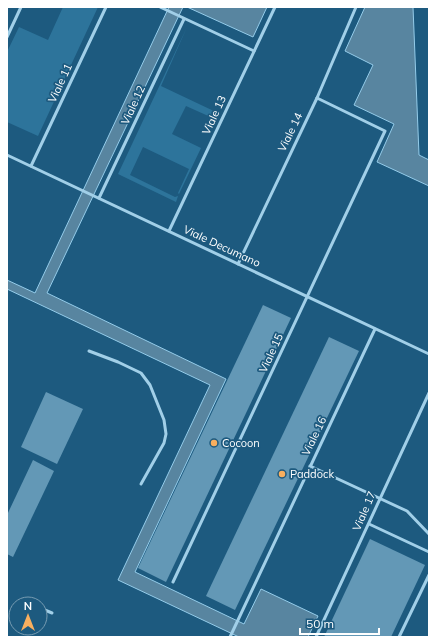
<svg xmlns="http://www.w3.org/2000/svg" width="436" height="644" font-family="Mulish,sans-serif">
  <style>
    .green { fill: #2d749b }
    .water { fill: #5885a0; stroke: #94ccea }
    .building { fill: #6398b6 }
    .lines { fill: none; stroke-linecap: round; stroke-linejoin: round }
    .lane { stroke: #a1cfe8; stroke-width: 3 }
    .rail { stroke: #fff; stroke-width: 3; stroke-dasharray: 7 3; stroke-linecap: butt }
    .poi-dot { fill: #f8af5f; stroke: #1d5a7f; stroke-width: 1.5 }
    .labels { text-anchor: middle; dominant-baseline: central; stroke-width: 3.5; stroke-linejoin: round; paint-order: stroke }
    .street-label { font-size: 11px; fill: #fff; stroke: #1d5a7f }
    .poi-label { font-size: 11px; fill: #fff; stroke: #1d5a7f; text-anchor: start }
  </style>
  <rect width="100%" height="100%" fill="#1d5a7f"/>
  <g class="green">
    <path d="M63 7H98L38 136 7 122V52L19 27 48 40Z"/>
    <path d="M187 27 161 86 218 113 215 119 186 106 172 134 201 148 179 194 178 193 189 169 143 147 130 175 175 197 178 196 176 202 118 174Z"/>
  </g>
  <g class="water">
    <path d="M169 7H183L47 293 226 379 135 572 244 624 261 589 318 616 308 637H239L118 580 210 385 7 289V280L35 293Z"/>
    <path d="M187 7H267L253 37Z"/>
    <path d="M365 7H413L419 155 429 160V186L377 162 394 124 354 105 373 65 345 51Z"/>
  </g>
  <g class="building">
    <path d="M263 305 291 318 166 582 138 568Z"/>
    <path d="M329 337 359 351 235 610 206 596Z"/>
    <path d="M46 392 83 409 57 464 21 447Z"/>
    <path d="M33 460 54 471 13 557 7 554V515Z"/>
    <path d="M370 539 425 565 391 637H324Z"/>
  </g>
  <g class="lines">
    <g class="lane">
      <path d="M160 7 254 51"/>
      <path d="M7 37 21 7"/>
      <path d="M7 155 429 354"/>
      <path d="M31 166 106 7"/>
      <path d="M99 198 184 19"/>
      <path d="M169 231 275 7"/>
      <path d="M238 264 317 98 356 7"/>
      <path d="M89 351 118 362 141 373 150 385 164 420 166 434 164 443 141 484"/>
      <path d="M310 466 407 511 429 534"/>
      <path d="M369 524 429 552"/>
      <path d="M173 582 385 131 317 98"/>
      <path d="M40 608 52 613"/>
      <path d="M230 637 375 329"/>
      <path d="M316 637 429 393"/>
      <path d="M399 637 429 575"/>
    </g>
    <path class="rail" d="M7 637H8"/>
  </g>
  <g class="poi-dot">
    <circle cx="214" cy="443" r="4"/>
    <circle cx="282" cy="474" r="4"/>
  </g>
  <g class="labels">
    <g class="street-label">
      <text transform="translate(60 83) rotate(-65)">Viale 11</text>
      <text transform="translate(133 105) rotate(-65)">Viale 12</text>
      <text transform="translate(214 115) rotate(-65)">Viale 13</text>
      <text transform="translate(290 132) rotate(-64)">Viale 14</text>
      <text transform="translate(222 246) rotate(25)">Viale Decumano</text>
      <text transform="translate(271 353) rotate(-65)">Viale 15</text>
      <text transform="translate(314 436) rotate(-64)">Viale 16</text>
      <text transform="translate(364 511) rotate(-67)">Viale 17</text>
    </g>
    <g class="poi-label">
      <text x="222" y="443">Cocoon</text>
      <text x="290" y="474">Paddock</text>
    </g>
  </g>
  <rect width="436" height="644" fill="none" stroke="#ffffff" stroke-width="16"/>
  <g transform="translate(28 616)"><circle r="19" fill="#1d5a7f" stroke="#779cb2"/>
  <path d="M0-3L7 15L0 10L-7 15Z" fill="#f8af5f"/>
  <text y="-6" font-size="11" font-weight="bold" text-anchor="middle" fill="#ffffff">N</text>
  </g>
  <path d="M300 628v6h79v-6" fill="none" stroke="#ffffff" stroke-width="2"/>
  <text x="306" y="628" font-size="12" fill="#ffffff" stroke="#1d5a7f" stroke-width="3" paint-order="stroke">50 m</text>
</svg>
